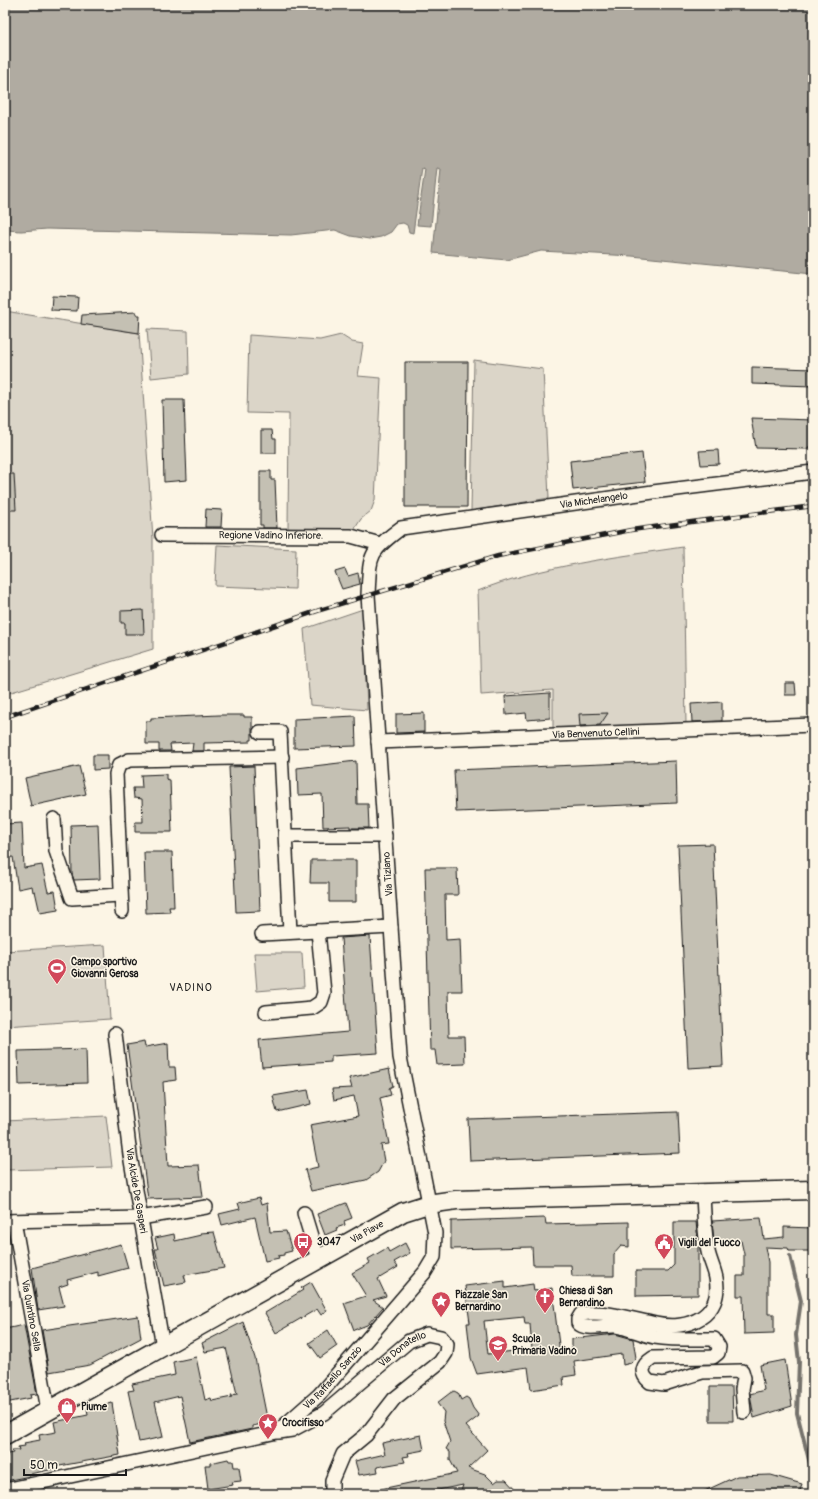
<svg xmlns="http://www.w3.org/2000/svg" width="818" height="1499" font-family="Pangolin,sans-serif">
  <style>
    .green { fill: #dbd5c8; stroke: #7c7872 }
    .water { fill: #b0aba1; stroke: #75726c }
    .lines { fill: none; stroke-linecap: round; stroke-linejoin: round }
    .stream { stroke: #75726c; stroke-width: 4 }
    .building { fill: #c4c0b3; stroke: #1c1c1c; fill-rule: evenodd }
    .minor-casing { stroke: #1c1c1c; stroke-width: 16 }
    .secondary-casing { stroke: #1c1c1c; stroke-width: 21 }
    .minor { stroke: #fcf5e5; stroke-width: 13 }
    .secondary { stroke: #fcf5e5; stroke-width: 18 }
    .rail-casing { stroke: #1c1c1c; stroke-width: 4.5 }
    .rail { stroke: #fcf5e5; stroke-width: 3; stroke-dasharray: 9; stroke-linecap: butt }
    .labels { text-anchor: middle; dominant-baseline: central; stroke-width: 3; stroke-linejoin: round; paint-order: stroke }
    .street-label { font-size: 10px; fill: #1c1c1c; stroke: #fcf5e5 }
    .poi-label { font-size: 10px; font-weight: bold; fill: #1c1c1c; stroke: #fcf5e5; text-anchor: start }
    .neighbourhood-label { font-size: 11px; letter-spacing: 1px; fill: #1c1c1c; stroke: #fcf5e5 }
  </style>
  <rect width="100%" height="100%" fill="#fcf5e5"/>
  <filter id="ink" filterUnits="userSpaceOnUse"><feTurbulence type="fractalNoise" baseFrequency=".025" numOctaves="2"/><feDisplacementMap in="SourceGraphic" scale="8" xChannelSelector="R" yChannelSelector="G"/><feConvolveMatrix kernelMatrix="1 2 1 2 8 2 1 2 1" color-interpolation-filters="sRGB"/></filter>
  <g filter="url(#ink)">
    <g class="green">
      <path d="M5 311 139 333 153 539V649L5 694Z"/>
      <path d="M147 329 188 331 189 374 151 378Z"/>
      <path d="M249 335 320 340 341 335 352 342 363 344 358 376 381 378 375 500 371 511 361 519 354 530 288 531 289 414 247 413Z"/>
      <path d="M474 360 543 369 549 498 471 511Z"/>
      <path d="M217 545 296 549 295 589 215 586Z"/>
      <path d="M683 547 686 724 563 728 553 731V690L481 695 478 591C539 566 617 557 683 547Z"/>
      <path d="M363 609 367 710 310 705 304 629Z"/>
      <path d="M105 945 110 1019 5 1026V951Z"/>
      <path d="M254 953H302L304 987 257 991Z"/>
      <path d="M106 1116 112 1167 6 1170 5 1121Z"/>
    </g>
    <path class="water" d="M5 5H813V274L632 256 541 251 507 260 433 253 441 169 437 168 431 226 417 225 425 169 422 168 413 233 409 232 407 225 403 223 397 224 391 232 381 237 369 239 351 236 335 230 291 235 47 229 21 231 5 230Z"/>
    <g class="lines">
      <path class="stream" d="M790 1256 801 1301 796 1335 799 1362 797 1413 810 1464 813 1468"/>
    </g>
    <g class="building">
      <path d="M52 296 78 297 77 311 51 310Z"/>
      <path d="M136 312V315H140L139 333 81 324 82 315Z"/>
      <path d="M405 362H468L467 507H405Z"/>
      <path d="M752 367 813 369V386L752 384Z"/>
      <path d="M162 400H184L187 480 164 482Z"/>
      <path d="M751 418 813 420V447H808V449L756 448Z"/>
      <path d="M261 430H272L273 439H276V453H261Z"/>
      <path d="M718 450 719 464 701 465 699 451Z"/>
      <path d="M642 453 645 482 573 490 570 461Z"/>
      <path d="M260 471H271V480H275L277 528H263V525H260Z"/>
      <path d="M5 474H14L16 510H5Z"/>
      <path d="M206 509 222 510 221 527H205Z"/>
      <path d="M345 569 348 576 358 573 360 584 342 589 335 572Z"/>
      <path d="M143 610 144 634H125V623H121V611Z"/>
      <path d="M785 683H795L796 695H785Z"/>
      <path d="M550 693V718L527 720 526 713 506 715 505 696Z"/>
      <path d="M722 702V721L692 722 691 704Z"/>
      <path d="M424 713V732L396 733V714Z"/>
      <path d="M608 713 600 725 580 726 579 714Z"/>
      <path d="M219 715H244V717H252V740H250V742L204 743V751H192L193 743 170 744 171 751H159V744H146V721H151V718Z"/>
      <path d="M355 716 356 746 294 748V719Z"/>
      <path d="M93 755H108V769L93 770Z"/>
      <path d="M356 761 357 804H368L369 828H350V826L323 827 322 794 298 795 297 768Z"/>
      <path d="M676 761 677 803 456 812 454 770Z"/>
      <path d="M79 766 86 794 31 806 25 778Z"/>
      <path d="M254 766 260 911 236 912 229 767Z"/>
      <path d="M166 774V779L170 780 172 832H135V822H143L142 799 134 798 133 788H142L141 775Z"/>
      <path d="M22 823 24 868 42 865 48 892 55 891 58 910 40 913 35 891 33 892 32 886 18 889 13 857 5 858V824Z"/>
      <path d="M98 824 100 879 74 880 72 874 71 825Z"/>
      <path d="M713 844 723 1066 688 1068 678 845Z"/>
      <path d="M144 852H172L174 907H169L170 912 146 913Z"/>
      <path d="M311 860H356V902H329V883H310Z"/>
      <path d="M425 868H457L458 895H445L446 940 460 939 462 991H448L449 1036H464L465 1064 437 1065 435 1050H430Z"/>
      <path d="M370 936 378 1053 331 1056V1062L262 1067 259 1040 348 1032 341 938Z"/>
      <path d="M144 1042 145 1047 168 1043 169 1067H175L176 1080 163 1082 168 1166 199 1165 203 1197 148 1199 127 1045Z"/>
      <path d="M86 1049 87 1083 19 1085 18 1051Z"/>
      <path d="M389 1069 393 1086 389 1088 391 1095 380 1098 389 1144 381 1145 384 1161 378 1172 366 1180 311 1191 305 1170 318 1167 310 1125 358 1116 354 1096 334 1100 332 1089 352 1088 349 1078Z"/>
      <path d="M308 1090 311 1104 277 1112 273 1096Z"/>
      <path d="M678 1112 680 1153 470 1161 468 1119Z"/>
      <path d="M259 1198 261 1205 267 1203 270 1232 286 1231 292 1251 284 1253V1255L278 1256 279 1258 265 1261 255 1217 222 1225 219 1214 240 1209 238 1203Z"/>
      <path d="M346 1203 352 1218 344 1221 345 1225 336 1228 337 1230 325 1235 317 1214Z"/>
      <path d="M545 1218 546 1224 629 1222V1247L621 1246 614 1254V1276H572L571 1265H533L532 1247 451 1249V1221Z"/>
      <path d="M761 1218 764 1239 784 1237V1227L813 1228V1251H789L788 1248 765 1247 768 1262V1314H774V1333L744 1334 743 1296H737V1276H744V1254L741 1241H714L712 1221Z"/>
      <path d="M674 1222H696L698 1241V1295L636 1296V1271H668L674 1265Z"/>
      <path d="M214 1232 224 1268 184 1275 186 1282 164 1286 155 1249H158L155 1238 174 1234 175 1241 201 1235 200 1233Z"/>
      <path d="M405 1243 410 1253 394 1262 398 1267 378 1279 386 1296 373 1300 383 1307 367 1325 354 1330 344 1303 366 1296 352 1273 370 1263 368 1259 387 1248 389 1252Z"/>
      <path d="M121 1244 128 1268 98 1276V1272L67 1280 68 1284 59 1287 64 1306 38 1310 32 1268Z"/>
      <path d="M505 1281V1288L533 1284 534 1291 552 1288 560 1353H572V1339L615 1334 633 1339 636 1358 631 1363 623 1365 622 1354 574 1361 576 1375 563 1377 564 1385 531 1390 528 1367 477 1374 471 1358 467 1323H470L465 1286ZM524 1317 525 1324H530L532 1349 488 1354 484 1321Z"/>
      <path d="M311 1282 327 1311 321 1315 317 1309 276 1333 265 1313 303 1290 301 1288Z"/>
      <path d="M138 1316 141 1338 90 1365 49 1372 42 1330Z"/>
      <path d="M243 1322 255 1358 268 1423 252 1426V1429L190 1442 180 1396 155 1402 163 1437 139 1442 128 1391 134 1390 132 1384 175 1375 173 1362 196 1357 205 1400 211 1398 212 1401 232 1397 231 1395 237 1394 226 1348 205 1352 202 1343Z"/>
      <path d="M24 1325 37 1394 30 1395 31 1398 5 1403V1329Z"/>
      <path d="M328 1330 337 1346 320 1358 309 1343Z"/>
      <path d="M785 1360 792 1406 754 1418 750 1394 764 1390 760 1365Z"/>
      <path d="M710 1387H732L733 1421H710Z"/>
      <path d="M454 1391 458 1393 461 1400 466 1397 469 1399 473 1408 479 1416 466 1426 487 1450 468 1468 485 1474 494 1483 498 1480H506L519 1494H460L463 1485 433 1491 434 1494H382L381 1489 457 1473 450 1460V1452L446 1449 450 1442 443 1421 444 1412 437 1403 450 1393Z"/>
      <path d="M112 1403 120 1455 54 1467V1469L30 1474V1476L5 1481V1457H7V1454L13 1453 12 1450H19L18 1447 25 1446 24 1443 40 1440 39 1435 56 1432 54 1422 88 1415 87 1408Z"/>
      <path d="M421 1435 424 1450 408 1453 409 1456 403 1457 405 1462 377 1467 378 1472 359 1475 355 1461 385 1454 382 1443Z"/>
      <path d="M228 1459 229 1461H233L234 1467H239L241 1481 232 1482 233 1485 208 1489 205 1465H210V1463Z"/>
      <path d="M771 1475 802 1484 799 1494H698L737 1476Z"/>
    </g>
    <g class="lines">
      <defs>
        <g id="minor">
          <path id="s1" d="M162 535 351 536 380 544"/>
          <path d="M260 732H280L290 932"/>
          <path id="s2" d="M378 742 813 725"/>
          <path d="M54 819 56 851 72 898 120 895"/>
          <path d="M286 836H385"/>
          <path d="M122 911 116 774 119 765 129 760 282 757"/>
          <path d="M262 934 391 927"/>
          <path d="M266 1012 312 1008 321 1002 324 993 318 931"/>
          <path id="s3" d="M115 1034 130 1155 163 1347"/>
          <path d="M703 1194C704 1211 704 1228 707 1246 708 1257 714 1267 716 1278 723 1316 688 1331 656 1324 631 1319 606 1310 581 1314L578 1319V1323C585 1331 605 1325 616 1326 630 1328 642 1335 655 1337 675 1340 695 1339 714 1339L719 1347 718 1353 713 1357 653 1358C642 1365 639 1373 650 1382L664 1384 702 1372 742 1371 744 1378 742 1389 744 1412"/>
          <path d="M304 1213 318 1259"/>
          <path d="M5 1221 140 1218 206 1207"/>
          <path id="s4" d="M14 1221 48 1410"/>
          <path id="s5" d="M279 1432 292 1430 324 1413 409 1341 427 1334 441 1337 447 1344 446 1353 440 1362 394 1399 366 1435 343 1454 332 1480V1494"/>
          <path id="s6" d="M5 1490 277 1432 319 1395 425 1272 434 1257 435 1233 400 1057 368 595C370 554 368 553 401 528L653 492 813 472"/>
        </g>
        <g id="secondary">
          <path id="s7" d="M5 1435 403 1212 428 1204 456 1200 813 1190"/>
        </g>
      </defs>
      <use href="#minor" class="minor-casing"/>
      <use href="#secondary" class="secondary-casing"/>
      <use href="#minor" class="minor"/>
      <use href="#secondary" class="secondary"/>
      <defs>
        <path id="rail" d="M5 717 320 610 498 556 631 530 813 506"/>
      </defs>
      <use href="#rail" class="rail-casing"/>
      <use href="#rail" class="rail"/>
    </g>
  </g>
  <defs>
    <symbol id="stadium-pin" viewBox="-11 -11 22 30"><path d="M0 17L-7.5 6A9.5 9.5 0 1 1 7.5 6Z" fill="#d1495b" stroke="#fcf5e5"/><path d="M0-5a6.5 5 0 1 0 0 10a6.5 5 0 1 0 0-10ZM-3.5-1.8h7v3.6h-7Z" fill="#fff"/></symbol>
    <symbol id="bus-pin" viewBox="-11 -11 22 30"><path d="M0 17L-7.5 6A9.5 9.5 0 1 1 7.5 6Z" fill="#d1495b" stroke="#fcf5e5"/><path d="M-5-6H5V4H4V6H2V4H-2V6H-4V4H-5ZM-3.5-4V0h7V-4ZM-3.5 1.2v1.5H-2V1.2ZM2 1.2v1.5H3.5V1.2Z" fill="#fff"/></symbol>
    <symbol id="civic-pin" viewBox="-11 -11 22 30"><path d="M0 17L-7.5 6A9.5 9.5 0 1 1 7.5 6Z" fill="#d1495b" stroke="#fcf5e5"/><path d="M-.6-6.5H3V-4.5H.6V-3L4-1V1h2V6H-6V1h2V-1L-.6-3ZM-1.2 2.5V6h2.4V2.5Z" fill="#fff"/></symbol>
    <symbol id="church-pin" viewBox="-11 -11 22 30"><path d="M0 17L-7.5 6A9.5 9.5 0 1 1 7.5 6Z" fill="#d1495b" stroke="#fcf5e5"/><path d="M-1.2-6h2.4v3.5h3.3v2.4h-3.3V6h-2.4V-.1h-3.3v-2.4h3.3Z" fill="#fff"/></symbol>
    <symbol id="sight-pin" viewBox="-11 -11 22 30"><path d="M0 17L-7.5 6A9.5 9.5 0 1 1 7.5 6Z" fill="#d1495b" stroke="#fcf5e5"/><path d="M0-6L1.8-2.2L6-1.7L2.9 1.2L3.7 5.4L0 3.3L-3.7 5.4L-2.9 1.2L-6-1.7L-1.8-2.2Z" fill="#fff"/></symbol>
    <symbol id="school-pin" viewBox="-11 -11 22 30"><path d="M0 17L-7.5 6A9.5 9.5 0 1 1 7.5 6Z" fill="#d1495b" stroke="#fcf5e5"/><path d="M0-5L7-2L0 1L-7-2ZM-4 1L0 2.5L4 1V4Q0 6-4 4Z" fill="#fff"/></symbol>
    <symbol id="shop-pin" viewBox="-11 -11 22 30"><path d="M0 17L-7.5 6A9.5 9.5 0 1 1 7.5 6Z" fill="#d1495b" stroke="#fcf5e5"/><path d="M-5-2.5h2.3a2.7 3.5 0 0 1 5.4 0H5L5.5 6h-11ZM-1.5-2.5h3a1.5 2.3 0 0 0-3 0Z" fill="#fff"/></symbol>
  </defs>
  <g fill-rule="evenodd">
    <use href="#stadium-pin" x="46" y="957" width="22" height="30"/>
    <use href="#bus-pin" x="292" y="1231" width="22" height="30"/>
    <use href="#civic-pin" x="653" y="1232" width="22" height="30"/>
    <use href="#church-pin" x="534" y="1286" width="22" height="30"/>
    <use href="#sight-pin" x="430" y="1290" width="22" height="30"/>
    <use href="#school-pin" x="487" y="1334" width="22" height="30"/>
    <use href="#shop-pin" x="56" y="1396" width="22" height="30"/>
    <use href="#sight-pin" x="257" y="1412" width="22" height="30"/>
  </g>
  <g class="labels">
    <g class="street-label">
      <text stroke="none"><textPath href="#s6" startOffset="1455">Via Michelangelo</textPath></text>
      <text stroke="none"><textPath href="#s1" startOffset="109">Regione Vadino Inferiore.</textPath></text>
      <text stroke="none"><textPath href="#s2" startOffset="218">Via Benvenuto Cellini</textPath></text>
      <text transform="translate(388 874) rotate(-94)">Via Tiziano</text>
      <text stroke="none"><textPath href="#s3" startOffset="158">Via Alcide De Gasperi</textPath></text>
      <text stroke="none"><textPath href="#s7" startOffset="415">Via Piave</textPath></text>
      <text stroke="none"><textPath href="#s4" startOffset="96">Via Quintino Sella</textPath></text>
      <text stroke="none"><textPath href="#s5" startOffset="151">Via Donatello</textPath></text>
      <text stroke="none"><textPath href="#s6" startOffset="356">Via Raffaello Sanzio</textPath></text>
    </g>
    <g class="poi-label">
      <text x="71" y="962">Campo sportivo<tspan x="71" dy="12">Giovanni Gerosa</tspan></text>
      <text x="317" y="1242">3047</text>
      <text x="678" y="1243">Vigili del Fuoco</text>
      <text x="559" y="1291">Chiesa di San<tspan x="559" dy="12">Bernardino</tspan></text>
      <text x="455" y="1295">Piazzale San<tspan x="455" dy="12">Bernardino</tspan></text>
      <text x="512" y="1339">Scuola<tspan x="512" dy="12">Primaria Vadino</tspan></text>
      <text x="81" y="1407">Piume</text>
      <text x="282" y="1423">Crocifisso</text>
    </g>
    <g class="neighbourhood-label">
      <text x="191" y="987">VADINO</text>
    </g>
  </g>
  <rect width="818" height="1499" fill="none" stroke="#fcf5e5" stroke-width="20"/>
  <rect x="10" y="10" width="798" height="1479" fill="none" stroke="#1c1c1c" stroke-width="1.5" filter="url(#ink)"/>
  <path d="M24 1469v6h102v-6" fill="none" stroke="#1c1c1c" stroke-width="2"/>
  <text x="30" y="1469" font-size="12" fill="#1c1c1c" stroke="#fcf5e5" stroke-width="3" paint-order="stroke">50 m</text>
</svg>
